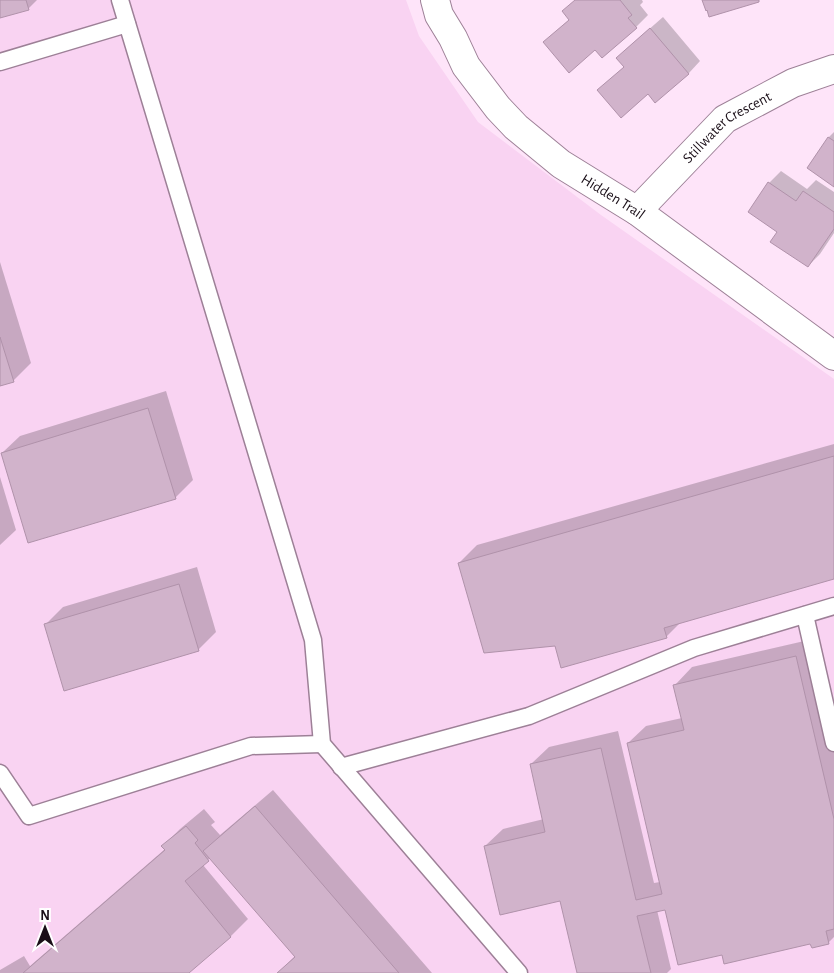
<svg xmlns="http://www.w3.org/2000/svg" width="834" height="973" font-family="'Alegreya Sans',sans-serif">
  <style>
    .built { fill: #f9d3f2 }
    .shadow { fill: #0003 }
    .building { fill: #d1b3cb; stroke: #b092aa }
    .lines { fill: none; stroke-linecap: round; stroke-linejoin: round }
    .lane-casing { stroke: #9d8097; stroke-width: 19 }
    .street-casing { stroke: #9d8097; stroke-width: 30 }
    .lane { stroke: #fff; stroke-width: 16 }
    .street { stroke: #fff; stroke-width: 28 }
    .labels { text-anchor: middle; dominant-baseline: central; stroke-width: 4; stroke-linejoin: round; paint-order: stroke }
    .street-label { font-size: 15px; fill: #1a0f18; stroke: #fff }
  </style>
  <rect width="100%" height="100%" fill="#fee4f9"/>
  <path class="built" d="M0 0H406L419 36 478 122 601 215 834 379V973H0Z"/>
  <g class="shadow">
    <path d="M0 0H37L28 9 0 17Z"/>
    <path d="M575 0H642L643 2 640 5 648 15 636 27 602 56 595 49 544 42 570 19Z"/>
    <path d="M663 17 700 61 689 73 655 101 648 93 599 90 625 66 618 58 630 46Z"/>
    <path d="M834 132V185L808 167 829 137Z"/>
    <path d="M781 171 807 189 816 180 834 192V233L820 254 808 266 779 232 769 183Z"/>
    <path d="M0 262 31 363 13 381 0 385Z"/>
    <path d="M166 391 193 480 175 498 2 453 20 436Z"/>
    <path d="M834 444V578L682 621 666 637 556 644 459 563 477 545Z"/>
    <path d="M0 477 16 530 0 545Z"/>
    <path d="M197 567 216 632 198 650 46 624 63 607Z"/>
    <path d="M813 639 834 728V937L828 943 811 942 723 953 666 908 657 910 671 969 667 973H578L561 899 485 846 503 829 544 819 531 764 549 747 618 731 654 883 660 882 628 743 646 726 682 718 675 685 692 667Z"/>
    <path d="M273 790 432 973H278L295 956 210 858 203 865 248 919 231 936 187 973H0V970L24 956 30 966 165 849 163 846 180 829 204 809 215 822 211 825 220 835Z"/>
  </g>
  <g class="building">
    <path d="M0 0H26L29 10 0 18Z"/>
    <path d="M575 0H620L632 15 628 18 637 28 602 58 595 50 569 73 543 42 569 20 562 11Z"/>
    <path d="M702 0H759V2L709 17 707 10 706 11Z"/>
    <path d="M650 28 689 74 655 103 648 94 621 118 597 90 624 67 616 58Z"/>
    <path d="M828 137 834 141V187L807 168Z"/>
    <path d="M768 182 796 201 803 191 834 212V229L808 267 770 242 777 232 748 212Z"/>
    <path d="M0 337 14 382 0 386Z"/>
    <path d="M148 408 176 499 28 543 1 453Z"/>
    <path d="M834 456V579L664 628 667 638 561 668 555 646 484 653 458 563Z"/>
    <path d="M179 584 199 651 64 691 44 624Z"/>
    <path d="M796 656 834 819V929L826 931 829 944 812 948 810 944 724 964 722 955 678 965 665 910 637 916 651 973H577L560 901 500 915 484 846 545 832 530 764 601 748 636 900 662 894 627 743 684 730 673 685Z"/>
    <path d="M255 806 399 973H277L295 957 203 851Z"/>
    <path d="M186 826 198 840 195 843 209 861 185 881 231 937 189 973H23L165 850 161 846Z"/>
  </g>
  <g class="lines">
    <defs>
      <g id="lane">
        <path d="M120 0 313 640 322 744 519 973"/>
        <path d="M0 62 127 24"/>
        <path d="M805 615 834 743"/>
        <path d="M341 767 529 716 694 648 834 606"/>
        <path d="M0 773 29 816 251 746 322 744"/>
      </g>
      <g id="street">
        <path id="s1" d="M435 0 439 15 453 38 466 66 498 108 516 127 561 164 637 211 834 356"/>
        <path id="s2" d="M637 211 725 119 793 83 834 69"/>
      </g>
    </defs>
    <use href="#lane" class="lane-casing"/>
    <use href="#street" class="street-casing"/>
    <use href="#lane" class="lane"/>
    <use href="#street" class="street"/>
  </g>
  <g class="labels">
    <g class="street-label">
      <text stroke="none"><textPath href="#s2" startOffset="124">Stillwater Crescent</textPath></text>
      <text stroke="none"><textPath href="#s1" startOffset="272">Hidden Trail</textPath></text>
    </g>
  </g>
  <g transform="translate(45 928)" stroke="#ffffff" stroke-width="4" paint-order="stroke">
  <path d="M0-4L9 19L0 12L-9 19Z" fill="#1a0f18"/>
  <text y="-8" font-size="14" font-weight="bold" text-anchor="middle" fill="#1a0f18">N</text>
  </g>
</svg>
